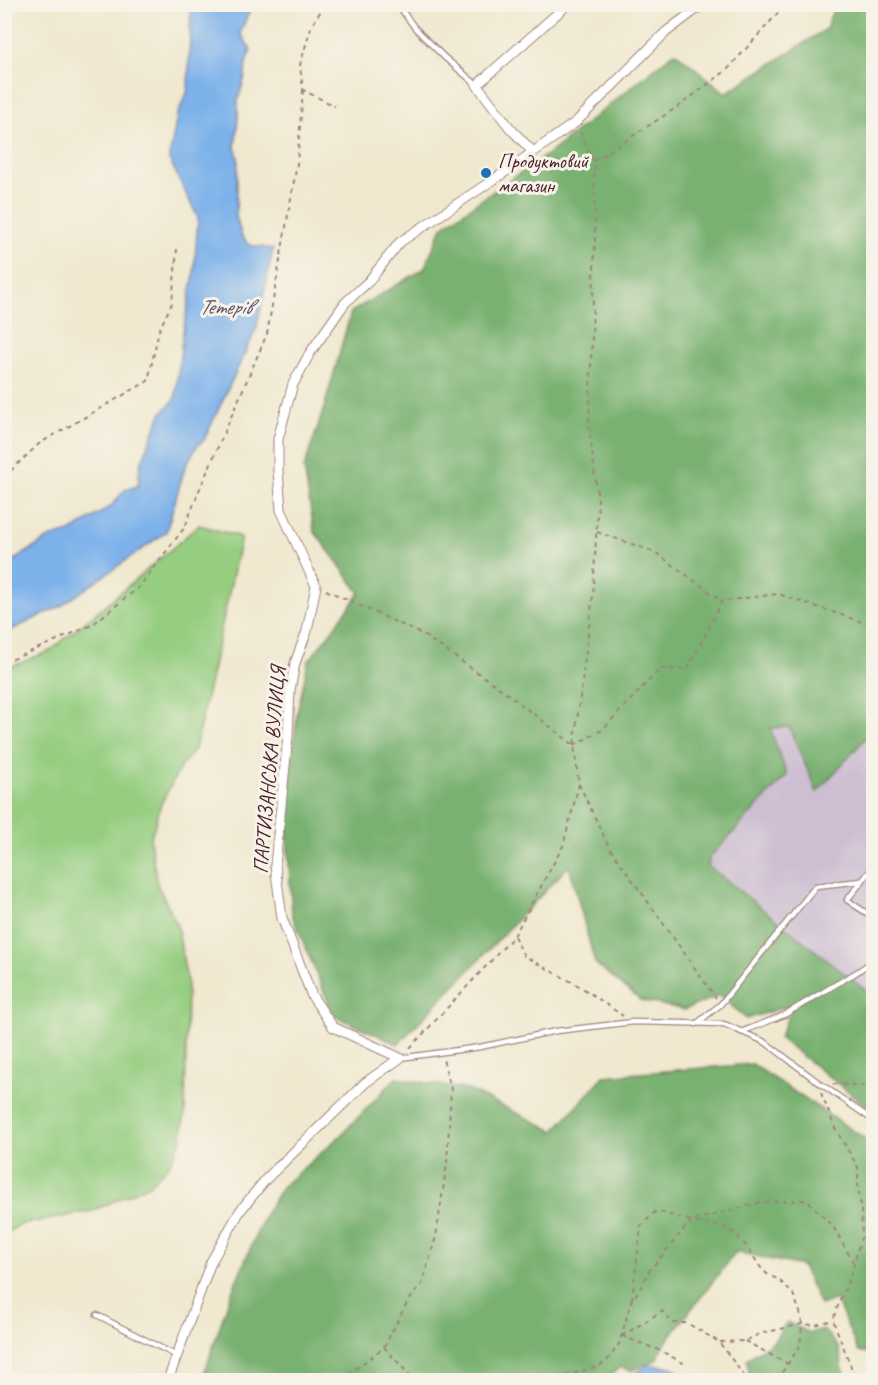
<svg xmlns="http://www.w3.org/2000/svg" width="878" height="1385" font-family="Caveat,sans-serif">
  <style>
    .industrial { fill: #cdbed2 }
    .green { fill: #96ce81; stroke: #707656; stroke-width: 1.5 }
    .forest { fill: #78b16f; stroke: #61684d; stroke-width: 1.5 }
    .water { fill: #7cb1ea; stroke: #63688a; stroke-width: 1.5 }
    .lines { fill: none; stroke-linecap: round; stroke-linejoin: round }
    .lane-casing { stroke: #9d847d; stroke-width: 7 }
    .street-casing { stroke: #9d847d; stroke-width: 11 }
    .path { stroke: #9d847d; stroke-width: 2; stroke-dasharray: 4.5 4.5; stroke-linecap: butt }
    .lane { stroke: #fff; stroke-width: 4.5 }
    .street { stroke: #fff; stroke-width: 9 }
    .poi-dot { fill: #1f6fb2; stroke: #f7f3e8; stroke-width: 2 }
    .labels { text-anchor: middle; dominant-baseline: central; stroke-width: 6; stroke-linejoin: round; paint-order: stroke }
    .poi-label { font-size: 21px; fill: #4a1f2b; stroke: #f7f3e8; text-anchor: start }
    .street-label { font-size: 21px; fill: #4a1f2b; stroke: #f7f3e8 }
    .water-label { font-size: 22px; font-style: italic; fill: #5c526e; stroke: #f7f3e8 }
  </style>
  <rect width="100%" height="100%" fill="#f7f3e8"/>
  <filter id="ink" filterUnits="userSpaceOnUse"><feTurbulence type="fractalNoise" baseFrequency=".0167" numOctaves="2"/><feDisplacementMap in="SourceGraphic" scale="12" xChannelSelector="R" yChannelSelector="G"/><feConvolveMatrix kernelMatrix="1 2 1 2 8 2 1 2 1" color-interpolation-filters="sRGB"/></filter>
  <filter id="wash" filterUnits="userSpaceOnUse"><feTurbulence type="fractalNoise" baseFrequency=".008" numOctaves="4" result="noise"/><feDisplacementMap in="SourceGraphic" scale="24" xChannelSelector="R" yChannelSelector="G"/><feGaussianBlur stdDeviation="1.35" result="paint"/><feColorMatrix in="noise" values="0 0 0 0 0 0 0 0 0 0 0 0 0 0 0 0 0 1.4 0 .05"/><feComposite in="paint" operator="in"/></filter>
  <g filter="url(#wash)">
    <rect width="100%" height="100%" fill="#f0e8cf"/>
    <path class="industrial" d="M789 726 817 792 873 730V779L865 789 874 795 873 996 708 866 710 857 770 728Z"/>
    <path class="green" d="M199 525 241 537 195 749 181 766 161 804 150 840 157 884 177 925 187 981 185 1113 181 1141 169 1165 149 1185 93 1211 19 1225 5 1234V669L50 651 133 582Z"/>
    <g class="forest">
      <path d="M835 5H873L874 706 871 709 873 712V730L817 792 789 727 770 728 787 775 710 857 708 866 873 996V1111L779 1038 793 1005 746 1019 720 995 684 1010 640 1000 595 963 569 866 398 1044 334 1016 292 915 286 817 297 714 308 662 360 593 314 531 304 468 324 408 351 312 424 269 442 227 552 151 675 52 726 93 826 29Z"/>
      <path d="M752 1064 873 1144V1354L858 1351 836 1299 820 1305 802 1266 736 1252 668 1339 656 1360 631 1371 620 1367 606 1380H438L430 1377 429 1380H202L230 1296 264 1216 282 1187 340 1136 396 1078 469 1090 554 1131 604 1076Z"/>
      <path d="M787 1322 810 1333 823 1329 839 1348 845 1380H750L747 1359 773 1342Z"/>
    </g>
    <g class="water">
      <path d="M191 5H248L250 11C245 18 245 25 240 33L251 50 246 62 245 76 238 100V119L235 147 238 157 236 216 241 235 249 245 273 249 257 327 204 440 197 446 185 467 166 532 61 606 5 633V566L49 538 70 532 110 507 126 489 138 486 140 466 161 414 175 399 183 332 194 274 198 218 169 159 177 116 188 90Z"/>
      <path d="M648 1365 673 1367 688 1380H626Z"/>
    </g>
  </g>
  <g filter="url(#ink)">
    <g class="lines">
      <defs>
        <g id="lane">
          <path d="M397 4 415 28 444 57 477 85"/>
          <path d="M874 866 847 900 874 918"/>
          <path d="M696 1024 720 1005 816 886 861 881"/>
          <path d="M741 1032 784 1015 857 972 874 960"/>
          <path d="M400 1058 480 1047 556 1031 633 1022 724 1024 765 1042 818 1082 874 1121"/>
          <path d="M97 1315 177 1356"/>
          <path d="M4 1372 7 1380"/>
        </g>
        <g id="street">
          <path d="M533 152 510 128 477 85 568 4"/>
          <path d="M168 1380 211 1262 240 1211 266 1179 365 1083 400 1058 333 1027 312 996 282 918 275 865 288 736 290 690 295 663 307 631 316 586 281 510 278 470V439L293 384 310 353 345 303 369 281 400 242 505 172 576 122 666 32 703 4"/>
        </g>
      </defs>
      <use href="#lane" class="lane-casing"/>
      <use href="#street" class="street-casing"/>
      <g class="path">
        <path d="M325 4 311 27 300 65 303 90 335 106"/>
        <path d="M594 161 679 106 727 70 786 4"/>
        <path d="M4 477 40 443 148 381 159 330 172 303 177 249"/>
        <path d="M597 532 655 552 722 601"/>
        <path d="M326 590 422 634 497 686 574 745"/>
        <path d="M4 663 92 625 139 587 185 527 198 493 267 334 297 164 303 90"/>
        <path d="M574 745 602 730 660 669H688L722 601 778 594 874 626"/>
        <path d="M579 784 609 847 716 998"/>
        <path d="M514 936 524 956 581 987 623 1016"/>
        <path d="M410 1048 514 936 563 846 579 784 574 745 593 595 598 500 589 426 595 241 594 161 579 130"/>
        <path d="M833 1084 874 1086"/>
        <path d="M821 1093 835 1128 858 1167V1188L861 1207 862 1235 850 1277 840 1300 833 1320 856 1380"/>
        <path d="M632 1299 641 1226 656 1211 691 1221 762 1202 807 1200 834 1228 853 1262"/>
        <path d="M622 1336 662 1311 673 1323H687L719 1342 747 1380"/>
        <path d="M622 1336 661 1351 685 1364"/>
        <path d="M745 1341 788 1364"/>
        <path d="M720 1342 745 1341 759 1334 802 1324 815 1325 833 1320"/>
        <path d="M384 1347 414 1380"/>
        <path d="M341 1380 384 1347 407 1303 422 1284 436 1237 447 1163 451 1089 443 1059"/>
        <path d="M557 1380 565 1376 597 1367 607 1361 619 1344 632 1299 639 1291 649 1271 691 1221 709 1225 723 1226 735 1234 747 1247 761 1268 767 1274 779 1280 793 1294 800 1312 802 1324 800 1346 777 1380"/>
        <path d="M861 1380 874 1367"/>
      </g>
      <use href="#lane" class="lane"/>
      <use href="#street" class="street"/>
    </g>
  </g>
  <circle class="poi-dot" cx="486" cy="173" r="6"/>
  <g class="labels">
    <g class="poi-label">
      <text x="498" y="161">Продуктовий<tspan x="498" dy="24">магазин</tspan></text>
    </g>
    <g class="street-label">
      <text transform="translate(269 770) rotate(-85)">ПАРТИЗАНСЬКА ВУЛИЦЯ</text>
    </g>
    <g class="water-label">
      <text x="225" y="307">Тетерів</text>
    </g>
  </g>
  <rect width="878" height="1385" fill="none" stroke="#f7f3e8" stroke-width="24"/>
</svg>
